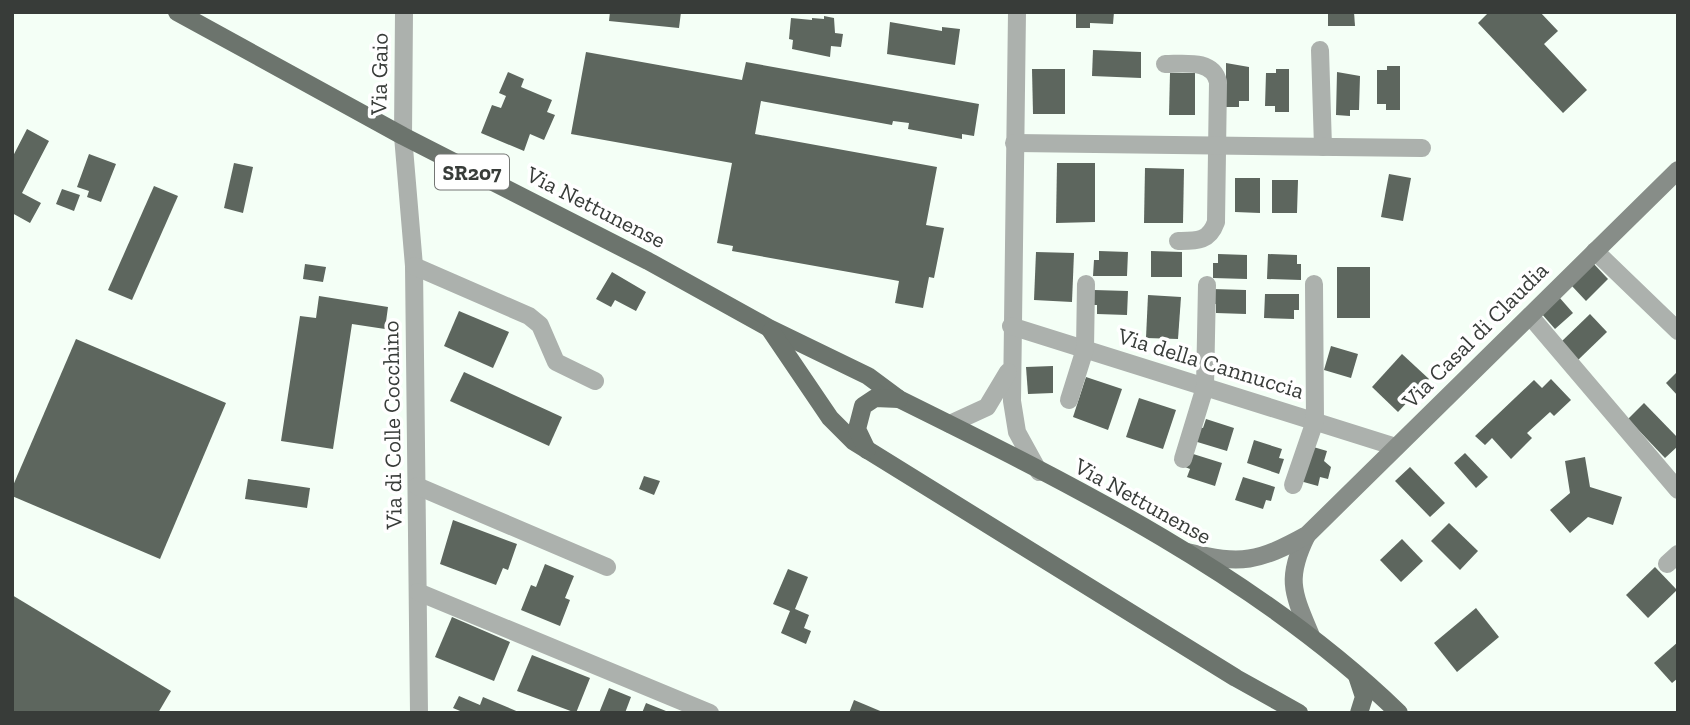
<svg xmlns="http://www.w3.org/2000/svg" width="1690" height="725" font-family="'Zilla Slab',serif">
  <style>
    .building { fill: #5d665e }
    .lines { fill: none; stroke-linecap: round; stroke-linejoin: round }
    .street { stroke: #acb1ad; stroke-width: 18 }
    .secondary { stroke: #878d88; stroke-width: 18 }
    .primary { stroke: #6c746d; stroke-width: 18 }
    .labels { text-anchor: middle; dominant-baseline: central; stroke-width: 7; stroke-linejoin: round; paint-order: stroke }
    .shield { fill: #fff; stroke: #747674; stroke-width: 2 }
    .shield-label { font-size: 21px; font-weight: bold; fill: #383c39 }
    .street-label { font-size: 23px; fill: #383c39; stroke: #fff }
  </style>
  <rect width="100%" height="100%" fill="#f4fff6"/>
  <g class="building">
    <path d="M610 12H681L679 28 609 21Z"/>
    <path d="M1076 12H1114L1113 24 1090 23V28H1076Z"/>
    <path d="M1328 12H1354L1355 26H1328Z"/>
    <path d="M1489 12H1540L1558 31 1544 44 1587 90 1563 113 1478 23Z"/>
    <path d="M824 16 834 18 835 33 843 34 841 47 831 46 830 57 792 49 793 40 789 39 791 18 812 20V18L824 19Z"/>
    <path d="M890 22 942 31V27L960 29 955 65 887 54Z"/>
    <path d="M1093 50 1141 52V78L1092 76Z"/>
    <path d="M586 52 742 80 746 62 979 104 974 136 962 134V139L908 129 909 123 893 121 892 125 761 101 755 134 937 167 926 225 944 228 934 278 929 277 923 308 895 303 899 281 732 251 733 246 717 243 732 163 571 134Z"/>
    <path d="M1226 63 1249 67V101H1239V107H1226Z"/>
    <path d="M1387 66H1400V110H1386V104H1377V70H1387Z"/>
    <path d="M1032 69H1065V114H1033Z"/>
    <path d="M1276 69H1289V112H1275V106H1265L1266 73H1276Z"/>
    <path d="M508 72 524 79 521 87 552 100 547 112 555 115 544 140 530 134 524 151 481 133 492 105 501 108 506 96 499 93Z"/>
    <path d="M1337 72 1360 76 1359 110H1350V116L1336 115Z"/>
    <path d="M1170 73H1195V115H1169Z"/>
    <path d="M27 129 49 141 22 193 41 203 30 223 12 213V158Z"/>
    <path d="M89 154 116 164 101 202 87 197 89 191 77 187Z"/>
    <path d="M234 163 253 167 243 213 224 208Z"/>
    <path d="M1057 163H1095V222L1056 223Z"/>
    <path d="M1145 168 1184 169 1183 223H1144Z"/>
    <path d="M1389 174 1411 178 1403 221 1381 217Z"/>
    <path d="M1235 178H1260V213L1235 212Z"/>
    <path d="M1272 180H1298L1297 213H1272Z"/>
    <path d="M154 186 178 196 132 300 108 290Z"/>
    <path d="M62 189 80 195 74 211 56 204Z"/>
    <path d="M1099 251 1128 252 1127 276H1093L1094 260H1099Z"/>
    <path d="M1151 251 1182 252V277H1151Z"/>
    <path d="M1036 252 1074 253 1072 302 1034 300Z"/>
    <path d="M1218 254 1247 255V279L1213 278V263H1218Z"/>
    <path d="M1268 254 1297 255V264H1301V280L1267 279Z"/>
    <path d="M1593 263 1608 279 1586 301 1571 285Z"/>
    <path d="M305 264 326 267 323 282 303 279Z"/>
    <rect x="1337" y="267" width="33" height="51"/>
    <path d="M612 272 646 292 636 311 615 300 611 307 596 299Z"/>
    <path d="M1212 289 1246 290V314L1216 313V304H1212Z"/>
    <path d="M1094 290 1128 291 1127 315 1097 314V305H1093Z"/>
    <path d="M1265 294H1299V310H1294V319L1264 318Z"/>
    <path d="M1148 295 1181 297 1178 339 1146 338Z"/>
    <path d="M319 296 388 307 385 329 352 324 333 449 281 441 300 316 316 318Z"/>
    <path d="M1559 297 1573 313 1555 329 1541 313Z"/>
    <path d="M459 311 509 332 493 368 444 346Z"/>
    <path d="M1590 314 1607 332 1578 360 1561 342Z"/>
    <path d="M76 339 226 403 160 559 12 496V488Z"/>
    <path d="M1331 346 1358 354 1351 378 1324 370Z"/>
    <path d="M1402 354 1429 379 1398 412 1372 387Z"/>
    <path d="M1053 366V393L1028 394 1026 367Z"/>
    <path d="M1678 371V396L1666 383Z"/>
    <path d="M464 372 562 417 549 446 450 401Z"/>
    <path d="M1086 377 1122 389 1108 430 1073 417Z"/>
    <path d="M1551 379 1571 400 1554 416 1550 412 1527 433 1532 438 1511 459 1492 438 1485 445 1475 436 1534 380 1542 388Z"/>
    <path d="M1139 398 1176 410 1163 449 1126 437Z"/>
    <path d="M1644 403 1678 438V446L1665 458 1628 419Z"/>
    <path d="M1206 419 1234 428 1227 451 1194 441 1199 427 1203 428Z"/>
    <path d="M1254 440 1282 449 1279 458 1284 459 1279 474 1247 463Z"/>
    <path d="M1310 446 1327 451 1324 461 1331 467 1328 479 1320 477 1318 486 1300 481Z"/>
    <path d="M1190 453 1222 463 1215 486 1187 477 1190 469 1185 467Z"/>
    <path d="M1465 453 1488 477 1476 488 1454 463Z"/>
    <path d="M1585 457 1590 487 1622 497 1613 525 1588 517 1570 533 1550 510 1570 493 1565 461Z"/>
    <path d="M1410 467 1445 503 1430 517 1395 481Z"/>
    <path d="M644 476 660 481 654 495 639 489Z"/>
    <path d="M1243 477 1275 487 1271 501 1266 500 1263 509 1235 500Z"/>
    <path d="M248 479 310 488 307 508 245 499Z"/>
    <path d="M453 520 517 544 508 570 503 568 496 585 440 564Z"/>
    <path d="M1449 523 1478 551 1460 570 1431 541Z"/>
    <path d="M1402 539 1423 561 1401 582 1380 560Z"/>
    <path d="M545 564 574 576 565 598 570 600 560 626 521 610 531 585 536 587Z"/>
    <path d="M1655 567 1677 590 1648 618 1626 595Z"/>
    <path d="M788 569 808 577 795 609 809 615 804 628 811 631 806 644 781 633 790 611 773 604Z"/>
    <path d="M12 595 171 691 158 713H12Z"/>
    <path d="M1476 608 1499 637 1457 672 1434 643Z"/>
    <path d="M452 617 510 642 494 681 435 657Z"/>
    <path d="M1678 642V678L1672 683 1654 663Z"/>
    <path d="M532 655 590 678 576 713 517 691Z"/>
    <path d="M609 688 631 697 625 713H599Z"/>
    <path d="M459 696 480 705 483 697 521 713H465L453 708Z"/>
    <path d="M854 700 885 713H849Z"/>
    <path d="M646 703 671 713H642Z"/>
  </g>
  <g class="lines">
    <g class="street">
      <path d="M404 12 403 136 414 266 419 713"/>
      <path d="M1017 12 1012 401 1017 432 1039 472"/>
      <path d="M1320 50 1323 147"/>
      <path d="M1165 64C1184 64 1213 59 1218 82L1216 222C1209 242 1196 241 1178 241"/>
      <path d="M1014 143 1422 148"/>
      <path d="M1595 251 1678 331"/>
      <path d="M414 266 529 316 540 325 556 362 595 381"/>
      <path d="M1530 316 1678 490"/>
      <path d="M1011 326 1396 447"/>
      <path d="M1069 400 1085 349 1086 284"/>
      <path d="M950 424 987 407 1008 372"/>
      <path d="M1183 459 1205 387 1207 285"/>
      <path d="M1293 485 1315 421 1314 284"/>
      <path d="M417 486 607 567"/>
      <path d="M1667 564 1678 554"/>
      <path d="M418 592 710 713"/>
    </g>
    <g class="secondary">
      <path d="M1307 535C1285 579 1293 593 1311 636"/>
      <path d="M1187 552C1242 565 1258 562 1307 535L1678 170"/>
    </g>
    <g class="primary">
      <path d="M177 12 403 136 648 261 769 328 868 376 899 399C1073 485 1259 577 1399 713"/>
      <path d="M771 331 830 418 853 441 1236 678 1299 713"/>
      <path d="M867 450 857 429 863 406 875 398 899 399"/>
      <path d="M1357 676 1364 697 1359 713"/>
    </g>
  </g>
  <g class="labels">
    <rect class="shield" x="435" y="154.5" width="74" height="35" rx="5"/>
    <g class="shield-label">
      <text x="472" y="172">SR207</text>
    </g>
    <g class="street-label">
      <text transform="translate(379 74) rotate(-89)">Via Gaio</text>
      <text transform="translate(596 207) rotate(27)">Via Nettunense</text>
      <text transform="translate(1475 335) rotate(-45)">Via Casal di Claudia</text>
      <text transform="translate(1211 363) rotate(17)">Via della Cannuccia</text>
      <text transform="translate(392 425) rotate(-91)">Via di Colle Cocchino</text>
      <text transform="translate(1143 501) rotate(29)">Via Nettunense</text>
    </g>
  </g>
  <rect width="1690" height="725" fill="none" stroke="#383c39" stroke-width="28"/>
</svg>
